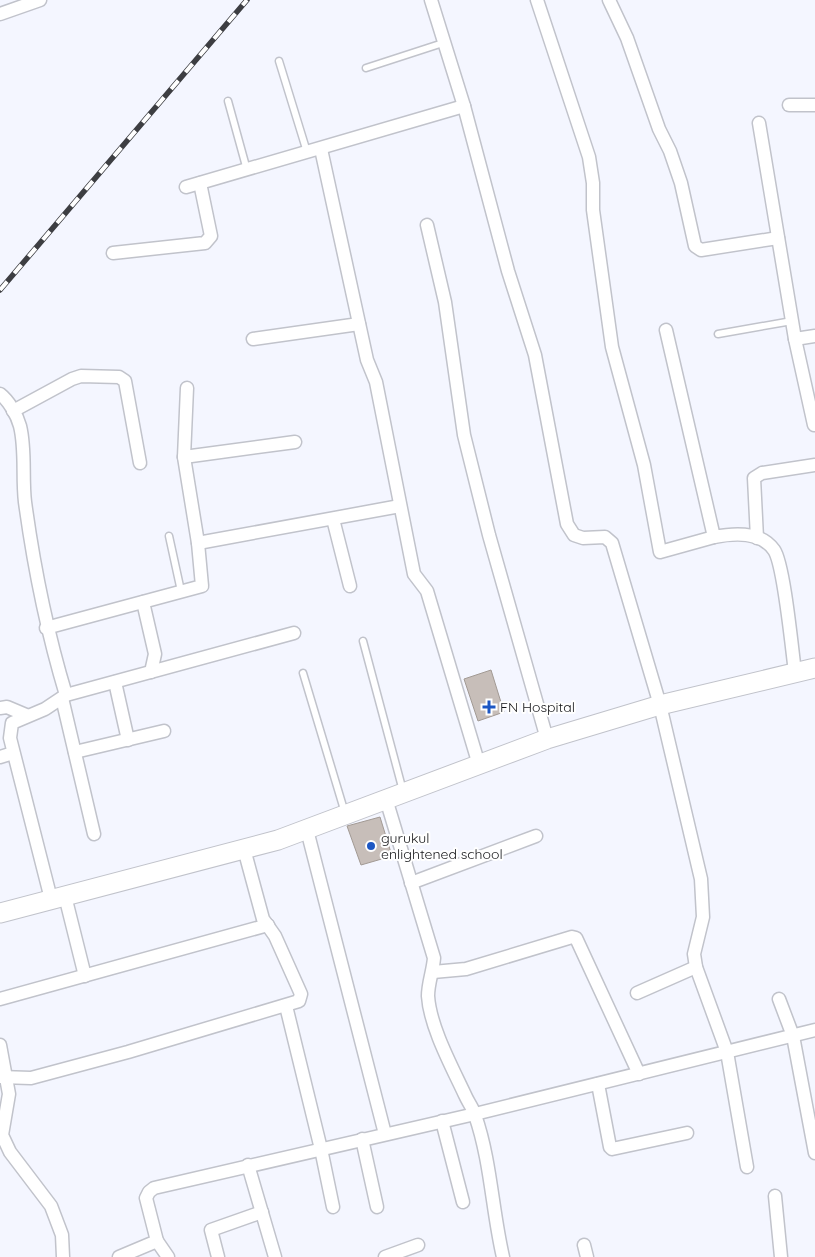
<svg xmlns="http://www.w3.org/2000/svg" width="815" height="1257" font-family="Quicksand,sans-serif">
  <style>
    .building { fill: #c7beb9; stroke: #a29a94 }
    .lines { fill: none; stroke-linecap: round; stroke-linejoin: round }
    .lane-casing { stroke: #c1c3cb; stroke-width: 9 }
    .street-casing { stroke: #c1c3cb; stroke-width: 15 }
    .secondary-casing { stroke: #c1c3cb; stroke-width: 21 }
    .lane { stroke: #fff; stroke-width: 6 }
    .street { stroke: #fff; stroke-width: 12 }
    .secondary { stroke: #fff; stroke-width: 19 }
    .rail-casing { stroke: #3d3e42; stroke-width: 5.5 }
    .rail { stroke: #fff; stroke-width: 4; stroke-dasharray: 11; stroke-linecap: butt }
    .poi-dot { fill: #1d57c3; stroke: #fff; stroke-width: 2 }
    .labels { text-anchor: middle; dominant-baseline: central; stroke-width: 4; stroke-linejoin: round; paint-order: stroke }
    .poi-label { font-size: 14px; fill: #131417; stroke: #fff; text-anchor: start }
  </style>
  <rect width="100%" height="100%" fill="#f4f6ff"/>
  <g class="building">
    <path d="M491 670 504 712 478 721 464 679Z"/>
    <path d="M380 817 392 856 361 865 347 826Z"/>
  </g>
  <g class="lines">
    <defs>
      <g id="lane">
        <path d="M279 61 307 152"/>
        <path d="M366 68 443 43"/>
        <path d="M228 101 247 170"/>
        <path d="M718 334 792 321"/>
        <path d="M169 536 181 591"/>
        <path d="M363 641 403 791"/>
        <path d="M303 673 345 813"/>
      </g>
      <g id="street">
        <path d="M431 0 464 106 508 271 535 355 567 524 574 535 583 538 605 537 612 543 660 705 701 879 703 917 694 954 696 967 727 1052 747 1167"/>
        <path d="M537 0 589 157 593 183V210L612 347 644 465 660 552 714 537"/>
        <path d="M609 0 627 38 659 129 670 151 681 183 695 246 701 250 778 238"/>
        <path d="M0 14 40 0"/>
        <path d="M789 105H815"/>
        <path d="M759 123 795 339 815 336"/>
        <path d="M321 149 367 360 376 382 414 574 427 591 479 765"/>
        <path d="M186 187 464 106"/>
        <path d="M427 225 445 302 464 435 489 535 547 739"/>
        <path d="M113 253 205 243 211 236 200 183"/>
        <path d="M666 330 714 537C734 533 761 531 774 550 784 564 792 650 795 672"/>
        <path d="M253 339 359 324"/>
        <path d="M795 339 814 425"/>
        <path d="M187 388 184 457 198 543 400 506"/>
        <path d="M0 394C9 401 17 415 20 426 26 450 22 477 25 502 34 568 47 632 66 695L45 709 12 723 10 738 51 899"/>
        <path d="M13 411 72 379 81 376 119 377 125 381 140 463"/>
        <path d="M184 457 295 442"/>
        <path d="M333 519 350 586"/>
        <path d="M757 538 754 478 762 473 815 465"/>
        <path d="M143 602 155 654 151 672"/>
        <path d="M46 628 202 586 198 543"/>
        <path d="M115 682 128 740"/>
        <path d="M66 695 294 633"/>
        <path d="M62 698 94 834"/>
        <path d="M0 708 7 707 26 715"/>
        <path d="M75 752 164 731"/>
        <path d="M0 757 13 753"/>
        <path d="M386 799 434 958C433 971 428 983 428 996 430 1027 452 1067 465 1095 468 1102 473 1108 475 1115 491 1161 492 1210 503 1257"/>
        <path d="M307 830 385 1134"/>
        <path d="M411 883 536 836"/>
        <path d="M65 896 85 976"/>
        <path d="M433 972 466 969 572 937 576 938 639 1074"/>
        <path d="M637 993 696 967"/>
        <path d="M0 999 268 925"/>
        <path d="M779 999 793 1036 815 1153"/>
        <path d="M286 1006 321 1149 333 1207"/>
        <path d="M0 1045 9 1094 2 1135 10 1152 51 1206 62 1235 63 1257"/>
        <path d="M0 1077 31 1078 128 1052 299 1001 301 994 275 936 263 919 244 849"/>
        <path d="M598 1084 610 1147 612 1149 687 1133"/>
        <path d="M442 1121 463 1202"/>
        <path d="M362 1139 377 1207"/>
        <path d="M248 1165 275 1257"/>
        <path d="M775 1196 781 1257"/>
        <path d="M157 1241 168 1257"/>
        <path d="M584 1245 587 1257"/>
        <path d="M119 1257 157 1241 146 1198 149 1192 154 1188 475 1114 815 1030"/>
        <path d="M218 1257 211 1230 262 1212"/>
        <path d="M385 1257 418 1245"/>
      </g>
      <path id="secondary" d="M0 913 278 840 547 739 660 705 815 668"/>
    </defs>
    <use href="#lane" class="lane-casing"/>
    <use href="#street" class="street-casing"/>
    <use href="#secondary" class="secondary-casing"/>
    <use href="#lane" class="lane"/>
    <use href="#street" class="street"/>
    <use href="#secondary" class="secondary"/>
    <defs>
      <path id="rail" d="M0 290 247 0"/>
    </defs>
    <use href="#rail" class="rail-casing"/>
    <use href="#rail" class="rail"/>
  </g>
  <g class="poi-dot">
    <path d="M486.5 699.5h5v5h5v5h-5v5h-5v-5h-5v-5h5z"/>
    <circle cx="371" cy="846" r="5"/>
  </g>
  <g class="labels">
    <g class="poi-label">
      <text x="500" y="707">FN Hospital</text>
      <text x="381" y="838">gurukul<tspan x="381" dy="16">enlightened school</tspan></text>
    </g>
  </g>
</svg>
